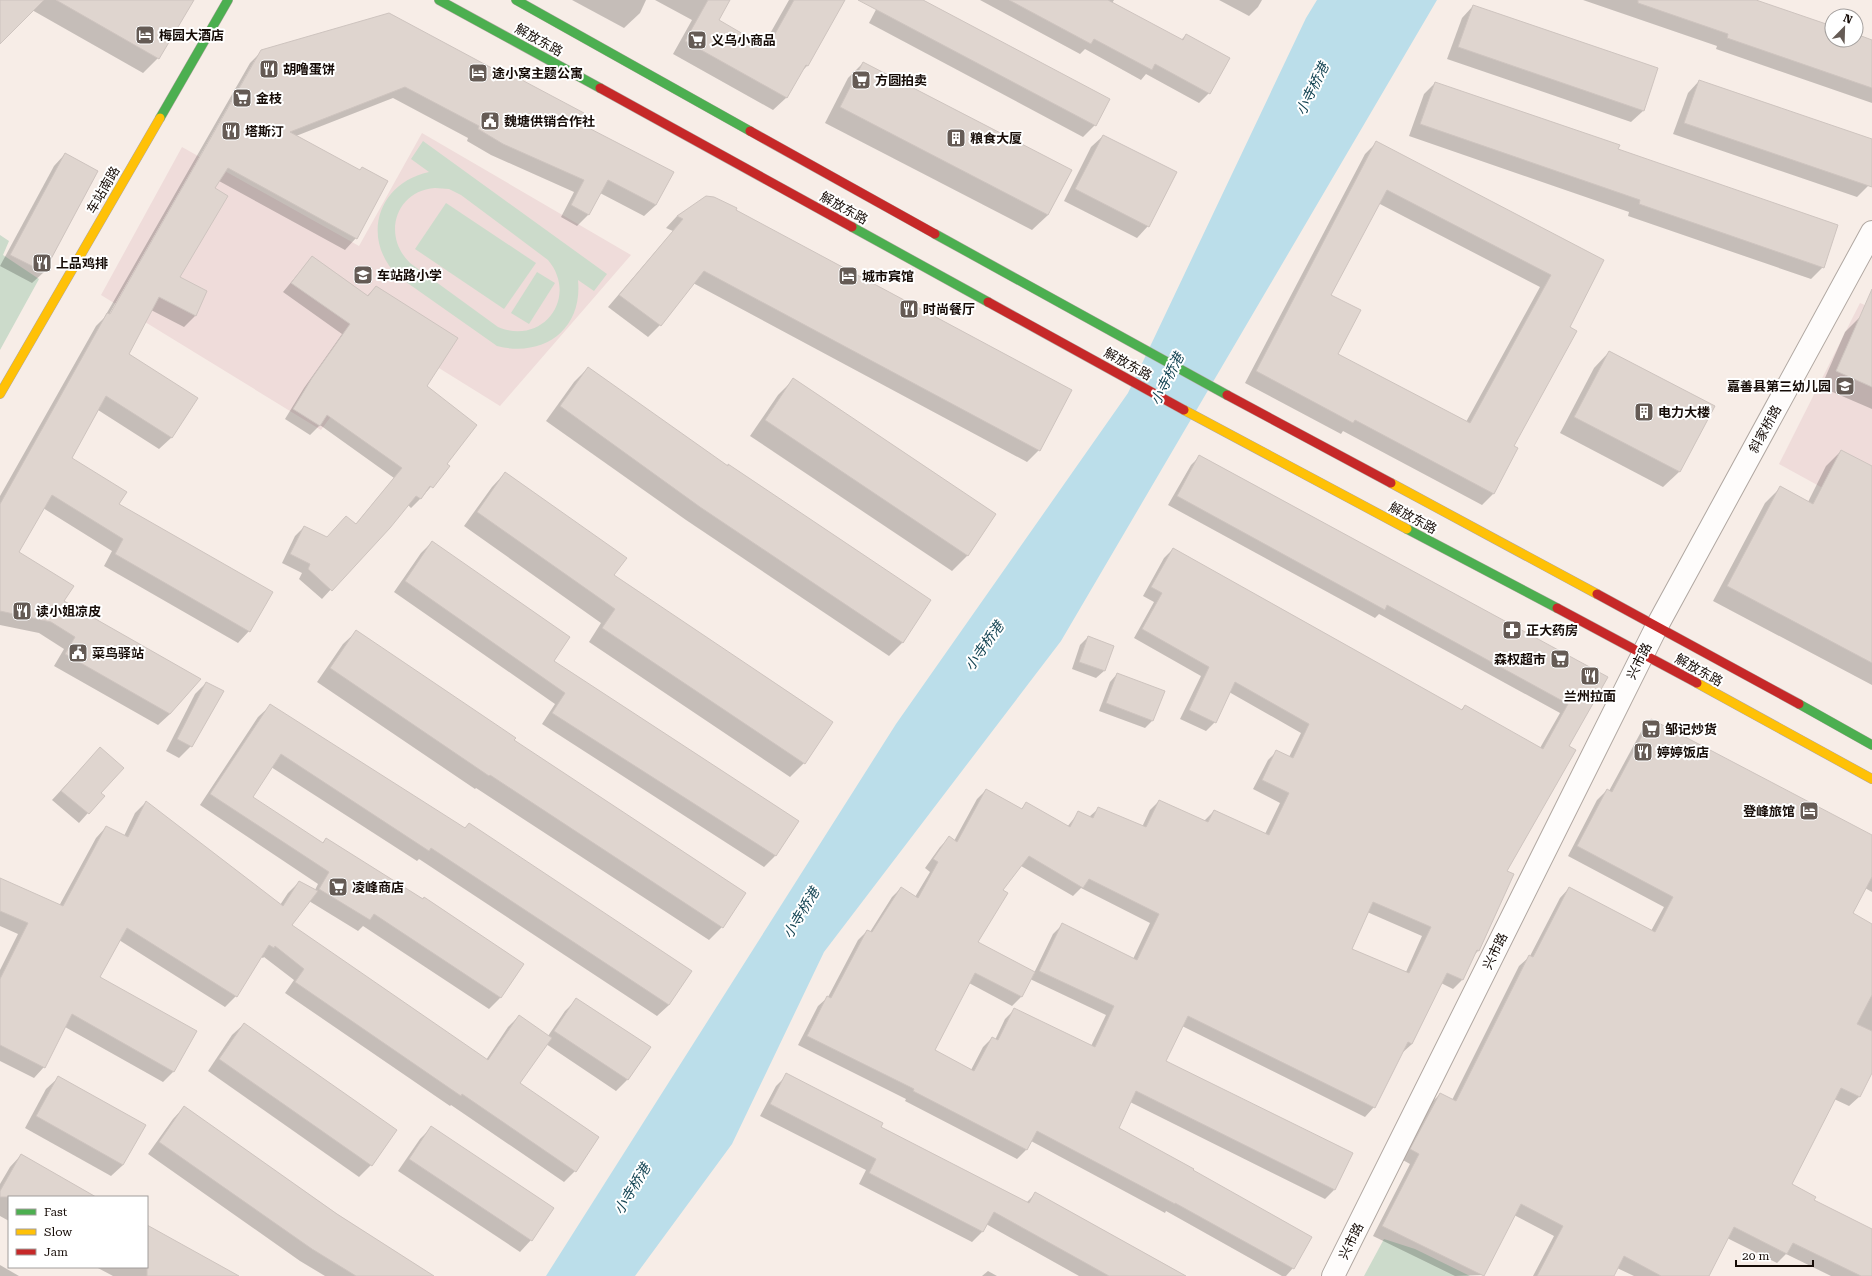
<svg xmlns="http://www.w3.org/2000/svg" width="1872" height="1276" font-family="'Roboto Serif','Noto Sans SC',serif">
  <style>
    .education { fill: #efdcda }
    .green { fill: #ccdbcb; fill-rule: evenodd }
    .water { fill: #bbdeea }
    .shadow { fill: #0003; fill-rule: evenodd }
    .building { fill: #dfd5cf; stroke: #cec4bf; fill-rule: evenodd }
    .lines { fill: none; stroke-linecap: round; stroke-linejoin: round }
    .street-casing { stroke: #b0a7a1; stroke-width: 24 }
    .fast-casing { stroke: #b0a7a1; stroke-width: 10 }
    .slow-casing { stroke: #b0a7a1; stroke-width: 10 }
    .jam-casing { stroke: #b0a7a1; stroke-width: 10 }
    .street { stroke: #fefcfb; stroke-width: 22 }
    .fast { stroke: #4caf50; stroke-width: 9 }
    .slow { stroke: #ffc107; stroke-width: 9 }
    .jam { stroke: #c62828; stroke-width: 9 }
    .labels { text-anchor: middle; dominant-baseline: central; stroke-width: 4; stroke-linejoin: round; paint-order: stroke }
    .poi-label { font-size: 13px; font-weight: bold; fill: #160c07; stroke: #fff; text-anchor: start }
    .street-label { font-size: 13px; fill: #160c07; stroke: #fff }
    .water-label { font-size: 14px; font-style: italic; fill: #144453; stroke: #fff }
  </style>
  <rect width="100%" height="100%" fill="#f7ede7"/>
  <g class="education">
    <path d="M422 133 631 255 500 406 389 337 321 430 101 295 182 147 359 246Z"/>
    <path d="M1860 303 1872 308V515L1779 464Z"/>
  </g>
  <g class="green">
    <path d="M423 141 607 274 594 291 578 280C583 330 543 358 497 346L399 277C360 240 377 183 429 172L411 159ZM435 188 449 189 461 195 548 260C579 297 543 346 498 327L410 263C382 236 395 191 435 188Z"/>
    <path d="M446 203 536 263 504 309 415 249Z"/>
    <path d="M0 235 9 241 3 255 39 279 0 350Z"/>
    <path d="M537 272 555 283 529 324 511 313Z"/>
    <path d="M1384 1239 1415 1249 1470 1276H1364Z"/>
  </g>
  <path class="water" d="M1317 0H1437L1061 641 824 952 732 1144 635 1276H546L896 724 1128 393 1306 18Z"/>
  <g class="shadow">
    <path d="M0 0H191L158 58 143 73 32 10 0 43Z"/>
    <path d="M572 0H646L640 13 624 28Z"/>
    <path d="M655 0H729L717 21 763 46 789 0H844L807 66 800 73 786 98 773 110 673 54 692 20Z"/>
    <path d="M881 0H921L1095 125 1083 137 869 23Z"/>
    <path d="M980 0H1114L1112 3 1181 40 1186 35 1209 93 1199 103 1146 74 1141 80 1085 49 1080 54Z"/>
    <path d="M1219 0H1262L1258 7 1249 16Z"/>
    <path d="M1583 0H1753L1832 27V40H1856V36L1872 41V103L1716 49 1717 46Z"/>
    <path d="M1473 6 1657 69 1643 111 1631 122 1447 59 1462 18Z"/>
    <path d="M262 51 578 123 656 205 644 216 600 193 589 214 577 226 561 217 574 192 491 155 467 141 468 138 393 98 296 136 356 238 345 250 219 181 214 188 178 278 205 291 195 316 184 327 151 310 128 354 196 398 171 438 159 449 98 410 71 458 249 631 238 643 104 566 112 551 43 508 18 552 170 714 158 725 54 666 64 649 39 633 0 625V496L96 326 104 318 250 63ZM255 60H257L108 319 107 318Z"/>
    <path d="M863 63 1071 170 1048 215 1032 230 825 123 848 78Z"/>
    <path d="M1699 81 1872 140V175L1869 185 1857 197 1673 134 1688 93Z"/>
    <path d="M1435 83 1617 150 1823 267 1811 279 1628 216 1629 212 1409 136 1424 94Z"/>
    <path d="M1103 136 1148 226 1137 238 1064 201 1091 147Z"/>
    <path d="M1376 143 1603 260 1568 328 1513 447 1494 493 1482 505 1343 431 1341 434 1245 383 1365 154ZM1378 203 1540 287 1466 422 1336 354 1330 295Z"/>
    <path d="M65 154 97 171 44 272 32 283 0 266 54 166Z"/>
    <path d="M707 197 734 211 1039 450 1027 462 693 283 660 325 648 337 608 307 673 231 666 228 677 216Z"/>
    <path d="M312 257 367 296 376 287 425 386 446 464 448 467 423 496 411 508 408 505 322 599 299 579 302 573 282 563 295 536 304 527 327 538 355 525 394 478 320 425 310 435 285 419 304 388 342 334 283 292Z"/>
    <path d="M1861 316 1872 321V409L1821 387 1845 332Z"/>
    <path d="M1609 352 1713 406 1679 472 1663 487 1560 433 1594 368Z"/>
    <path d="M588 368 903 642 889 656 686 520 546 421 574 382Z"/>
    <path d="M793 380 995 514 967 556 952 571 750 436 778 395Z"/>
    <path d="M1841 451 1872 468V685L1713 601 1765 503 1780 488 1808 502 1826 466Z"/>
    <path d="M1200 456 1606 677 1568 747 1505 871 1513 875 1478 951 1474 955 1462 980 1453 989 1441 983 1412 1044 1402 1053 1374 1107 1365 1117 1182 1026 1165 1061 1352 1154 1334 1190 1325 1199 1130 1102 1117 1128 1293 1268 1286 1276H1282L1166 1211 1165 1213 1031 1141 1026 1150 1017 1159 905 1101 906 1099 798 1045 818 1006 828 997 858 940 867 931 870 932 892 897 901 888 915 897 930 872 925 868 940 847 949 838 954 841 977 799 986 790 1021 809 1027 803 1067 827 1079 812 1089 817 1099 808 1142 827 1150 810 1159 801 1204 821 1214 811 1265 834 1280 803 1253 789 1268 760 1277 751 1289 757 1301 733 1229 692 1215 722 1206 731 1180 719 1201 676 1134 638 1154 602 1143 596 1164 558 1173 549 1461 710 1465 706 1540 748 1560 713 1379 614 1375 618 1168 505 1191 465ZM1021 866 1073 896 1081 888 1150 923 1133 959 1062 925 1053 934 1034 973 977 943 1002 890ZM1367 912 1422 936 1406 972 1351 949ZM1030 979 1106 1015 1091 1046 1014 1010 1005 1019 995 1040 992 1038 983 1047 971 1070 933 1051 969 983 1012 1006 1021 997Z"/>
    <path d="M505 473 613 576 804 763 790 777 589 642 601 623 464 526 492 487Z"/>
    <path d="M432 542 552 661 798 821 775 856 764 867 542 724 555 704 394 592 421 553Z"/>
    <path d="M357 631 512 741 722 927 709 940 476 788 475 789 317 682 343 644Z"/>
    <path d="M1088 637 1113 646 1104 671 1096 678 1072 669 1080 645Z"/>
    <path d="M1117 674 1152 721 1145 728 1099 711 1110 682Z"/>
    <path d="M206 683 191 746 179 758 166 751 195 694Z"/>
    <path d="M270 706 464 829 469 824 669 1005 657 1016 419 859 417 861 271 767 251 798 322 843 326 840 523 964 500 998 489 1009 363 926 358 931 309 901 291 925 486 1060 508 1027 519 1016 548 1036 565 1011 577 999 649 1047 627 1080 616 1091 546 1044 518 1083 575 1171 564 1182 451 1105 450 1106 285 993 294 980 264 957 263 958 261 957 236 996 225 1007 119 940 98 978 174 1071 163 1082 65 1027 44 1067 34 1078 0 1061V970L18 934 0 926V879L59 906 96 838 106 827 124 836 135 813 146 802 280 905 288 893 299 882 315 890 318 884 200 805 258 717Z"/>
    <path d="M1651 720 1872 836V892L1865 888 1852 913 1872 925V1071L1859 1097 1849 1106 1834 1099 1791 1185 1813 1201 1872 1230V1276H1831L1786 1254 1777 1263 1727 1238 1708 1276H1634L1617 1268 1613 1276H1533L1554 1236 1514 1215 1483 1275 1455 1276 1373 1236 1410 1164 1401 1159 1430 1104 1440 1094 1452 1100 1519 966 1530 956 1560 898 1569 888 1651 931 1664 907 1568 856 1597 800 1607 790 1609 791 1642 730Z"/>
    <path d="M100 748V793L103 796 79 823 52 800Z"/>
    <path d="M244 1024 371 1165 359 1177 208 1071 232 1035Z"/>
    <path d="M787 1075 880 1127 1026 1203 1036 1193 1186 1276H1079L986 1224 983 1231 972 1242 859 1184 866 1170 760 1116 776 1086Z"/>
    <path d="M58 1078 123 1165 111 1176 25 1128 46 1089Z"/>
    <path d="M184 1107 337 1214 433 1276H325L300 1261 148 1154 173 1119Z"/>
    <path d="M431 1128 531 1240 520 1252 398 1171 420 1139Z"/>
    <path d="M21 1155 93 1197H9V1221L0 1216V1184L10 1167Z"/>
    <path d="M147 1227 236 1276H113L96 1267H147Z"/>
    <path d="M0 1265 19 1276H0Z"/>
    <path d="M988 1271 997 1276H982Z"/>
  </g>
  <g class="building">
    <path d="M0 0H44L0 44Z"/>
    <path d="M56 0H194L159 59Z"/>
    <path d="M708 0H730L719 20 767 48 794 0H845L808 66 806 65 787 98 685 41Z"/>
    <path d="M858 0H923L1110 99 1096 126Z"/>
    <path d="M1009 0H1108L1183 40 1186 34 1230 58 1210 94 1155 64 1152 70 1094 39 1091 44Z"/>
    <path d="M1638 0H1756L1832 26V40H1856V34L1872 40V88L1727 38 1728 34 1638 3Z"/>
    <path d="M1473 5 1658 68 1644 111 1458 47Z"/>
    <path d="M389 13 501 73 503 70 584 113 579 123 674 172 656 205 608 180 589 215 571 205 584 180 503 144 478 129 479 126 405 87 290 132 360 170 362 167 388 181 357 239 228 168 215 188 228 196 180 277 207 291 196 316 159 297 129 354 198 398 172 438 106 396 72 458 127 492 119 504 273 592 250 632 115 554 123 539 52 495 19 552 74 586 64 601 201 679 170 714 65 654 75 637 51 622 0 611V504L107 313 110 314 261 50Z"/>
    <path d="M863 62 1072 170 1048 215 840 107Z"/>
    <path d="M1699 80 1872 139V187L1684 123Z"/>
    <path d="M1435 82 1620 145 1618 149 1838 225 1824 268 1639 204 1640 200 1420 124Z"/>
    <path d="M1103 135 1177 172 1149 227 1075 189Z"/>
    <path d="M1376 141 1604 260 1570 327 1577 331 1514 446 1518 448 1494 494 1355 420 1353 423 1256 371ZM1387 190 1551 275 1470 423 1338 354 1361 310 1331 295Z"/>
    <path d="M65 153 98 171 44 272 10 255Z"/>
    <path d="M706 196 714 197 737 208 736 210 1072 390 1040 451 704 271 661 326 619 295 683 219 677 216Z"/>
    <path d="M312 256 368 296 376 286 458 338 427 386 477 425 447 464 450 466 433 488 430 486 421 499 416 496 390 528 332 591 308 569 310 564 290 554 304 526 327 537 346 516 356 524 402 468 327 415 320 426 293 409 312 378 350 324 291 283Z"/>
    <path d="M1872 289V387L1836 371Z"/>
    <path d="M1609 351 1715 406 1680 472 1574 417Z"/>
    <path d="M588 367 728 466V464L931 600 903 643 700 507 560 406Z"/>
    <path d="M793 378 996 514 968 556 765 420Z"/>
    <path d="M1841 450 1872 466V663L1727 586 1780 486 1813 504Z"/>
    <path d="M1199 455 1608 677 1569 746 1576 750 1507 871 1514 874 1479 951 1477 950 1463 980 1447 973 1412 1044 1408 1042 1375 1108 1188 1016 1166 1061 1353 1153 1335 1190 1136 1091 1119 1128 1194 1169 1193 1170 1312 1237 1294 1269 1175 1203V1204L1037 1131 1027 1150 913 1091 914 1089 807 1036 827 996 831 998 867 930 872 932 901 887 918 898 938 862 933 859 949 836 957 842 986 789 1022 809 1026 802 1070 827 1078 811 1093 818 1098 807 1146 827 1159 800 1208 822 1214 810 1269 835 1289 793 1262 780 1276 750 1293 758 1309 724 1235 682 1216 723 1189 710 1209 667 1142 629 1162 593 1151 587 1173 548 1462 710 1465 705 1543 749 1568 704 1387 605 1385 610 1177 496ZM1029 856 1083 888 1089 879 1159 914 1137 960 1062 923 1039 971 1114 1006 1095 1047 1014 1008 998 1040 992 1037 974 1071 935 1050 975 973 1022 997 1035 972 978 942 1008 893 1003 890ZM1373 902 1431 927 1409 973 1352 949Z"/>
    <path d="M505 472 627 558 614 575 833 722 805 764 602 628 615 609 477 512Z"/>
    <path d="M432 541 570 637 554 661 799 821 776 856 552 713 565 693 405 581Z"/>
    <path d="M356 630 516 738 514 740 746 893 723 928 490 775 489 776 330 668Z"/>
    <path d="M1088 636 1114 646 1105 671 1079 662Z"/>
    <path d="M1117 673 1165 691 1153 721 1106 703Z"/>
    <path d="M206 682 224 691 192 747 177 739Z"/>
    <path d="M270 704 465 828 469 823 692 971 669 1005 431 848 429 851 281 754 253 797 323 843 326 838 423 899 424 897 524 964 501 998 374 914 370 920 319 889 329 872 210 794Z"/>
    <path d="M1651 719 1872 835V877L1853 913 1872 924V995L1857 1024 1872 1031V1073L1860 1097 1841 1088 1792 1184 1816 1197 1814 1200 1872 1229V1276H1861L1793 1243 1787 1254 1734 1227 1709 1276H1661L1624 1256 1614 1276H1537L1563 1226 1521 1204 1484 1276 1382 1226 1419 1154 1410 1149 1440 1093 1456 1101 1529 955 1533 957 1569 887 1655 932 1673 897 1577 846 1607 789 1612 792Z"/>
    <path d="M100 747 124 768 101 793 105 796 89 814 61 791Z"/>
    <path d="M146 801 283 906 299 881 318 891 292 925 488 1060 519 1015 552 1038 520 1083 599 1137 576 1172 462 1094 461 1096 295 982 304 969 275 946 274 948 269 945 237 997 127 928 100 977 197 1031 174 1072 72 1014 45 1068 0 1045V979L28 923 0 911V878L63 906 106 826 128 837Z"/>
    <path d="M576 998 651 1047 628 1080 554 1031Z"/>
    <path d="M244 1023 397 1130 372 1166 219 1059Z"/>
    <path d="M786 1073 883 1123 881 1127 1029 1203 1035 1192 1186 1276H1109L994 1212 983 1232 869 1173 876 1159 770 1104Z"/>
    <path d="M58 1076 146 1125 123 1165 36 1116Z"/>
    <path d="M184 1106 337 1214 434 1276H356L312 1249 159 1142Z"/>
    <path d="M431 1126 554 1208 532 1241 409 1159Z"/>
    <path d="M21 1154 96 1197H0V1191Z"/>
    <path d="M147 1225 239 1276H147Z"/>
  </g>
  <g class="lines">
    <defs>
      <path id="street" d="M1333 1276 1657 626 1872 232"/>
      <g id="fast">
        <path d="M439 0 600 88"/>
        <path d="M516 0 750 131"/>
        <path d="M160 118 228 0"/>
        <path d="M852 227 988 302"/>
        <path d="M935 234 1227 395"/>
        <path d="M1407 529 1557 608"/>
        <path d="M1799 704 1872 745"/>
      </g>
      <g id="slow">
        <path d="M0 394 160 118"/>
        <path d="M1184 410 1407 529"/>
        <path d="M1391 483 1597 594"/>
        <path d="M1697 683 1872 779"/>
      </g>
      <g id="jam">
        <path d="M600 88 852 227"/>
        <path d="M750 131 935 234"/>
        <path d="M988 302 1184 410"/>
        <path d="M1227 395 1391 483"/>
        <path d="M1597 594 1799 704"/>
        <path d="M1557 608 1697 683"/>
      </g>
    </defs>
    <use href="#street" class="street-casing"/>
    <use href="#fast" class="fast-casing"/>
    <use href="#slow" class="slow-casing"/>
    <use href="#jam" class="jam-casing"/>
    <use href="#street" class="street"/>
    <use href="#fast" class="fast"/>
    <use href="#slow" class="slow"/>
    <use href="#jam" class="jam"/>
  </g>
  <defs>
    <symbol id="hotel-square" viewBox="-11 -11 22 22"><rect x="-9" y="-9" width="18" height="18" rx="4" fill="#655b55" stroke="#fff"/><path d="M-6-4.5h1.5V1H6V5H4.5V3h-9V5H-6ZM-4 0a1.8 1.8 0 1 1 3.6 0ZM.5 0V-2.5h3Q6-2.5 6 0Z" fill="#fff"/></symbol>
    <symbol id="supermarket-square" viewBox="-11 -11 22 22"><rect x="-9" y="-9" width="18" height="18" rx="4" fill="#655b55" stroke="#fff"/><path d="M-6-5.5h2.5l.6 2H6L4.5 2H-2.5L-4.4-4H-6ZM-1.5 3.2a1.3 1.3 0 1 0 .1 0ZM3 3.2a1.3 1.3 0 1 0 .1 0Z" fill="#fff"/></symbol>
    <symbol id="restaurant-square" viewBox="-11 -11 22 22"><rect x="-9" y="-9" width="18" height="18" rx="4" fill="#655b55" stroke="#fff"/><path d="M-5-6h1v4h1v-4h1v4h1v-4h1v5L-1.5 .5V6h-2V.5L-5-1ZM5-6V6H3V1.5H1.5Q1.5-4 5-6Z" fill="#fff"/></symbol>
    <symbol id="civic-square" viewBox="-11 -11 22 22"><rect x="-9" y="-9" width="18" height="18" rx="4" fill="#655b55" stroke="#fff"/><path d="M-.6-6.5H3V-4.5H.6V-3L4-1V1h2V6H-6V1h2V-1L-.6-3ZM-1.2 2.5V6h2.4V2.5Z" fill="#fff"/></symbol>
    <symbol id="building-square" viewBox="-11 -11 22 22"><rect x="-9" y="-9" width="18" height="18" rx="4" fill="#655b55" stroke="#fff"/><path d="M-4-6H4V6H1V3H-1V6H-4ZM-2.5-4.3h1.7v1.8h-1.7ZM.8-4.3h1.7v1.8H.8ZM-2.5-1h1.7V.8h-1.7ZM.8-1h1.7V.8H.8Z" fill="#fff"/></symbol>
    <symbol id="school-square" viewBox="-11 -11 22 22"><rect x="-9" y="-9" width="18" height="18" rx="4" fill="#655b55" stroke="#fff"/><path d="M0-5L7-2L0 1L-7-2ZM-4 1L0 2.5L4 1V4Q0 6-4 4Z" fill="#fff"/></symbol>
    <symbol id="pharmacy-square" viewBox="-11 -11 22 22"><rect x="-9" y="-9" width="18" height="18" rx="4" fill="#655b55" stroke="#fff"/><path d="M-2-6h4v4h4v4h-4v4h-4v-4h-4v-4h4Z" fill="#fff"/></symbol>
  </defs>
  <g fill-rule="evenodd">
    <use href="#hotel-square" x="134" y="24" width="22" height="22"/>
    <use href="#supermarket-square" x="686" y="29" width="22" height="22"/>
    <use href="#restaurant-square" x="258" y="58" width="22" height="22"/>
    <use href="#hotel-square" x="467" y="62" width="22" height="22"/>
    <use href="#supermarket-square" x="850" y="69" width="22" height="22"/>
    <use href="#supermarket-square" x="231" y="87" width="22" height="22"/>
    <use href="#civic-square" x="479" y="110" width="22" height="22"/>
    <use href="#restaurant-square" x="220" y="120" width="22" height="22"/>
    <use href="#building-square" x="945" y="127" width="22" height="22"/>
    <use href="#restaurant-square" x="31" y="252" width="22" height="22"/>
    <use href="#school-square" x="352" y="264" width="22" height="22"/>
    <use href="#hotel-square" x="837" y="265" width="22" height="22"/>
    <use href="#restaurant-square" x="898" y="298" width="22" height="22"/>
    <use href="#school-square" x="1834" y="375" width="22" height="22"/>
    <use href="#building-square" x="1633" y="401" width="22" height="22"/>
    <use href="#restaurant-square" x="11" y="600" width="22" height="22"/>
    <use href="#pharmacy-square" x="1501" y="619" width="22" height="22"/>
    <use href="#civic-square" x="67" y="642" width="22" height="22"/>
    <use href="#supermarket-square" x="1549" y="648" width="22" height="22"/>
    <use href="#restaurant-square" x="1579" y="665" width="22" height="22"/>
    <use href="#supermarket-square" x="1640" y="718" width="22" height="22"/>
    <use href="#restaurant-square" x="1632" y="741" width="22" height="22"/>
    <use href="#hotel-square" x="1798" y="800" width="22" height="22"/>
    <use href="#supermarket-square" x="327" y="876" width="22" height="22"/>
  </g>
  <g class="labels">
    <g class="poi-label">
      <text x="159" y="35">梅园大酒店</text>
      <text x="711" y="40">义乌小商品</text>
      <text x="283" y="69">胡噜蛋饼</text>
      <text x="492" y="73">途小窝主题公寓</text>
      <text x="875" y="80">方圆拍卖</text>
      <text x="256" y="98">金枝</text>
      <text x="504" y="121">魏塘供销合作社</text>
      <text x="245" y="131">塔斯汀</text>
      <text x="970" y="138">粮食大厦</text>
      <text x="56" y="263">上品鸡排</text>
      <text x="377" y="275">车站路小学</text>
      <text x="862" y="276">城市宾馆</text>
      <text x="923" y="309">时尚餐厅</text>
      <text x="1831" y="386" text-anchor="end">嘉善县第三幼儿园</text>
      <text x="1658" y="412">电力大楼</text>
      <text x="36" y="611">读小姐凉皮</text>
      <text x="1526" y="630">正大药房</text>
      <text x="92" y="653">菜鸟驿站</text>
      <text x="1546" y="659" text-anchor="end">森权超市</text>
      <text x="1590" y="696" text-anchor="middle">兰州拉面</text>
      <text x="1665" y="729">邹记炒货</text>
      <text x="1657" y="752">婷婷饭店</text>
      <text x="1795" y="811" text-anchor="end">登峰旅馆</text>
      <text x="352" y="887">凌峰商店</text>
    </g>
    <g class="street-label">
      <text transform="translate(539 40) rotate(29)">解放东路</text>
      <text transform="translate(103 190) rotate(-60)">车站南路</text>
      <text transform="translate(844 208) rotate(29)">解放东路</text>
      <text transform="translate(1128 364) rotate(29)">解放东路</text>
      <text transform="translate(1765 429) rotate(-61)">斜家桥路</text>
      <text transform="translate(1413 518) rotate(28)">解放东路</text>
      <text transform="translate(1639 661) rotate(-63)">兴市路</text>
      <text transform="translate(1699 670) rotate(29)">解放东路</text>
      <text transform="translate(1495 951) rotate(-64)">兴市路</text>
      <text transform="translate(1351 1241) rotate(-64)">兴市路</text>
    </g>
    <g class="water-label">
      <text transform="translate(1312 89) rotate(-64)">小寺桥港</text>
      <text transform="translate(1167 379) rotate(-63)">小寺桥港</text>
      <text transform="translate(984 646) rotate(-55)">小寺桥港</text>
      <text transform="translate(801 913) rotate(-59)">小寺桥港</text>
      <text transform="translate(632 1189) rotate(-59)">小寺桥港</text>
    </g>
  </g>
  <rect x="8" y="1196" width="140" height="72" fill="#ffffff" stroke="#a29e9c"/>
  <rect x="16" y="1209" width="20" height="6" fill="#4caf50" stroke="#a29e9c"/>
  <text x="44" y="1216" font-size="12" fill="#160c07">Fast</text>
  <rect x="16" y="1229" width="20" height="6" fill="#ffc107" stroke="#a29e9c"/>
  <text x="44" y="1236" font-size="12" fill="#160c07">Slow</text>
  <rect x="16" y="1249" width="20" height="6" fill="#c62828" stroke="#a29e9c"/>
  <text x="44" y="1256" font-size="12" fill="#160c07">Jam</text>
  <g transform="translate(1844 28) rotate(23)"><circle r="19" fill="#ffffff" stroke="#a29e9c"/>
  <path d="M0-3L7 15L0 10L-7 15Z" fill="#655b55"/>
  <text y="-6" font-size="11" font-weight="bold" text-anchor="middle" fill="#160c07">N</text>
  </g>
  <path d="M1736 1260v6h77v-6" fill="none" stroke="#160c07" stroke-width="2"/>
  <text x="1742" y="1260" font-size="12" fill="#160c07" stroke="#ffffff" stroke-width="3" paint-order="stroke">20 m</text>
</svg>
